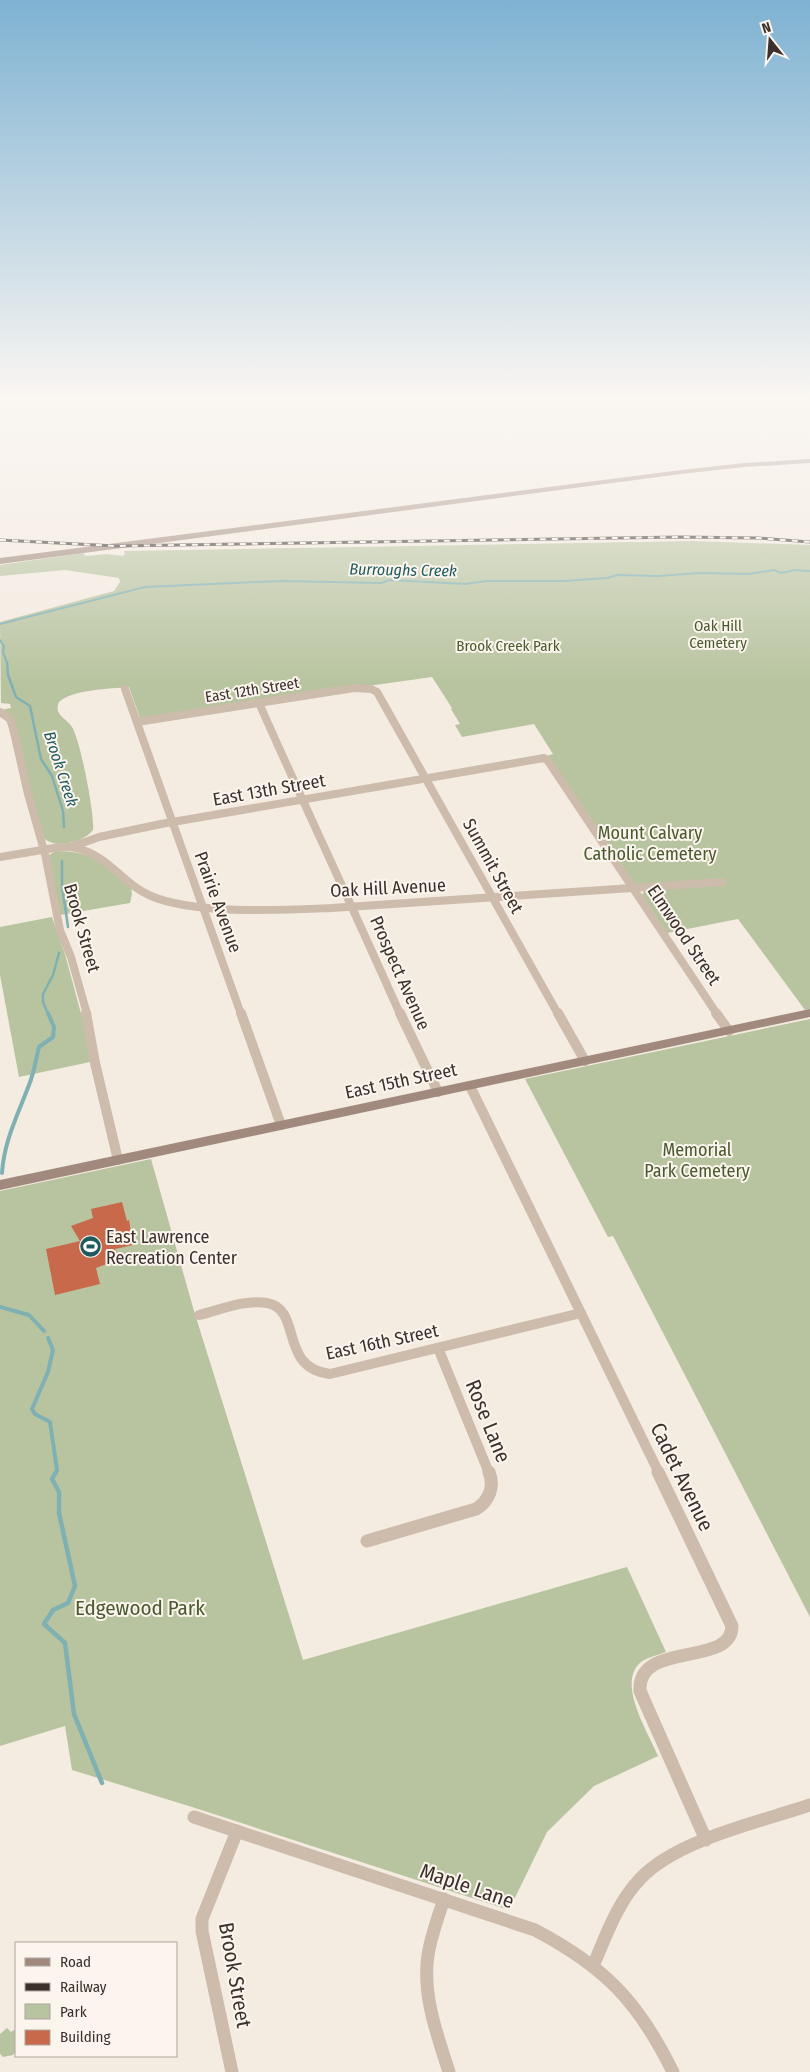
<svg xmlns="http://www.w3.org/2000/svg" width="810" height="2072" font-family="'Fira Sans Condensed',sans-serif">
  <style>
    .green { fill: #b8c4a0 }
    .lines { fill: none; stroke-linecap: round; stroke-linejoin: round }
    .stream-far3 { stroke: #7fb0b2; stroke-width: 2 }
    .stream-far2 { stroke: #7fb0b2; stroke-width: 2.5 }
    .stream-far1 { stroke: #7fb0b2; stroke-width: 4 }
    .stream { stroke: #7fb0b2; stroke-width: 4.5 }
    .building { fill: #c8694b }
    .street-far2 { stroke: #cdbbac; stroke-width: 8 }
    .street-far1 { stroke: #cdbbac; stroke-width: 10 }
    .street { stroke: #cdbbac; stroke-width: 13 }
    .secondary { fill: #a18a7d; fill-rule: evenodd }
    .rail-casing { stroke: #3b302b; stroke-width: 3 }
    .rail { stroke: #fbf5ee; stroke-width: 2; stroke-dasharray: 6; stroke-linecap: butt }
    .labels { text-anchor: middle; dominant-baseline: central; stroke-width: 4; stroke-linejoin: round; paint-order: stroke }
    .far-park-label { font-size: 15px; fill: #4a5a2e; stroke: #fbf5ee }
    .far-street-label { font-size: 15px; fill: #3b302b; stroke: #fbf5ee }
    .far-water-label { font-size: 16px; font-style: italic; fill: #1f5a5e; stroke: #fbf5ee }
    .street-label { font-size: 18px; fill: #3b302b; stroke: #fbf5ee }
    .park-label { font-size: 18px; fill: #4a5a2e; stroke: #fbf5ee }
    .poi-label { font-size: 18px; fill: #3b302b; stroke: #fbf5ee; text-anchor: start }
    .near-street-label { font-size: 21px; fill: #3b302b; stroke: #fbf5ee }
    .near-park-label { font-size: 21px; fill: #4a5a2e; stroke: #fbf5ee }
  </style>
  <rect width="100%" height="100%" fill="#f4ebe1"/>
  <g class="green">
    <path d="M693 541 810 545V1009L805 1010 738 919 667 933 642 895 647 885 634 884 547 756 553 754 534 724 462 737 455 725 460 724 451 709 452 708 432 677 140 718 129 687C110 689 73 689 59 702 53 715 67 718 72 727 80 739 95 815 93 830 84 842 56 850 44 838L37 819 19 742 1 710 11 708 10 704 1 703 0 622 114 591 120 582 119 578 65 570 0 576V565L83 553 86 556 107 554 123 556 125 554 124 551Z"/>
    <path d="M56 851C93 851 104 864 131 887L132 894 130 903 60 915 49 855Z"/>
    <path d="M52 917 65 954 83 1021 90 1062 19 1077 0 975V927Z"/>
    <path d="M810 1019V1617L613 1236 608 1237 525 1079Z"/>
    <path d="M151 1159 194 1311 303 1660 627 1567 666 1652C658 1655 648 1657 641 1662 616 1683 648 1732 658 1756L594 1786 547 1832 509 1910 192 1807 72 1770 65 1726 0 1746V1191Z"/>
    <path d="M7 2028 11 2032 14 2030 16 2032V2051L13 2055 3 2057 0 2054V2034Z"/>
  </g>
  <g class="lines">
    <g class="stream-far3">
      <path d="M0 624 145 587 281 581 381 583 390 580 465 584 487 581H564L607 578 617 575 658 576 700 573 749 574 774 570 781 573 795 570 810 571"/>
      <path d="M0 640 4 646 3 652 7 663"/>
    </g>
    <g class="stream-far2">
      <path d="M7 662 8 675 16 697 30 706 41 759 52 776 63 811 64 827"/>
      <path d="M62 861V886L68 927"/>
      <path d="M48 1014 43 1002V994L53 975 59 953"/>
    </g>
    <g class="stream-far1">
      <path d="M2 1173C4 1141 18 1114 29 1085 34 1073 36 1059 39 1047L53 1037 54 1027 48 1013"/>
      <path d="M0 1307 29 1315 44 1331"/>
      <path d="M48 1338 53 1350 48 1372 32 1409 35 1414 50 1422 57 1470 55 1473"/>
    </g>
    <path class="stream" d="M56 1472 52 1479 59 1492V1513L75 1586 68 1603 53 1610 44 1624 65 1643 74 1714 102 1783"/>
  </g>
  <path class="building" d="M122 1202 127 1221 129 1220 133 1245 115 1249 120 1259 96 1268 100 1284 55 1295 46 1249 80 1241 71 1226 93 1218 91 1209Z"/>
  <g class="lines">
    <g class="street-far2">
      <path d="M125 689 241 1014"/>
      <path d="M259 703C305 807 354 910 400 1014"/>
      <path d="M0 712 10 719 13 728 28 794 45 854 60 930 71 957 87 1014"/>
      <path d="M137 722 354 688 371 689 377 692 558 1014"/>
      <path d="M71 847C110 854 119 882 151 896 196 915 283 910 332 908L722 882"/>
      <path d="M0 857 60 847H71L99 837 161 824 544 758 548 761 717 1014"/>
    </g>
    <g class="street-far1">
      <path d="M86 1013 95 1063 118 1160"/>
      <path d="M241 1013 281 1125"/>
      <path d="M400 1013 438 1092"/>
      <path d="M558 1013 585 1061"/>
      <path d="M716 1013 729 1031"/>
      <path d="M470 1086 659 1473"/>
      <path d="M199 1315C220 1310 245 1299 267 1303 303 1309 278 1368 330 1374L581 1313"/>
      <path d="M438 1348 489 1473"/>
    </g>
    <g class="street">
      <path d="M658 1472 732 1626C732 1668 637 1640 640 1691L706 1840"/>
      <path d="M367 1541 476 1509C489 1501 495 1487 489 1472"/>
      <path d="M194 1817 535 1930C605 1967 638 2001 673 2072"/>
      <path d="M444 1899C438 1917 431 1936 428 1955 422 1995 437 2034 449 2072"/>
      <path d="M593 1966C606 1936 617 1903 640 1879 676 1840 760 1822 810 1805"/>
      <path d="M232 2072 202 1931V1919L237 1831"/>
    </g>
    <g class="secondary">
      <path d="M810 459V463L744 467 681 474 0 564V558L681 470 744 463Z"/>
      <path d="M810 1009V1017L0 1190V1180Z"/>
    </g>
    <defs>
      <path id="rail" d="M0 540 116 546 680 537 758 538 810 542"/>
    </defs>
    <use href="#rail" class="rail-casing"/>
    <use href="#rail" class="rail"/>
  </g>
  <linearGradient id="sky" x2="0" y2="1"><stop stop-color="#7eb2d2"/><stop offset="0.58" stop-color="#faf6f2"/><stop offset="1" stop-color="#faf6f2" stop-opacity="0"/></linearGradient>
  <rect width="810" height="684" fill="url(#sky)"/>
  <defs>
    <symbol id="stadium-disc" viewBox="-11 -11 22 22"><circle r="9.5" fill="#1f5a5e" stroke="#fbf5ee"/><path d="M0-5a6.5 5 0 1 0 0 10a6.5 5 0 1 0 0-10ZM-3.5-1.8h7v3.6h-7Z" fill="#fff"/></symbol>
  </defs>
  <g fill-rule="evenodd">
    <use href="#stadium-disc" x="78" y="1234" width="25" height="25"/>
  </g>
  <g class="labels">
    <g class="far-park-label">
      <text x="718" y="626">Oak Hill<tspan x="718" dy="17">Cemetery</tspan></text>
      <text x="508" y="646">Brook Creek Park</text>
    </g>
    <g class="far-street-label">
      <text transform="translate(252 690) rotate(-9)">East 12th Street</text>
    </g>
    <g class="far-water-label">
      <text transform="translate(403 570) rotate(1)">Burroughs Creek</text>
      <text transform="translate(61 769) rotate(72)">Brook Creek</text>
    </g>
    <g class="street-label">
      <text transform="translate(269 790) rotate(-10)">East 13th Street</text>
      <text transform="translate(493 866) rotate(61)">Summit Street</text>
      <text transform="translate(388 888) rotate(-3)">Oak Hill Avenue</text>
      <text transform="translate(218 902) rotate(70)">Prairie Avenue</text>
      <text transform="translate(82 928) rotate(74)">Brook Street</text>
      <text transform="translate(684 935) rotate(56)">Elmwood Street</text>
      <text transform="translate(400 973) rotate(66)">Prospect Avenue</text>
      <text transform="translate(401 1081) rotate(-12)">East 15th Street</text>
      <text transform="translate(382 1342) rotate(-12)">East 16th Street</text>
    </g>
    <g class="park-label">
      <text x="650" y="833">Mount Calvary<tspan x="650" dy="21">Catholic Cemetery</tspan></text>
      <text x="697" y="1150">Memorial<tspan x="697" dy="21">Park Cemetery</tspan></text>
    </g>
    <g class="poi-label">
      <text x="106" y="1237">East Lawrence<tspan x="106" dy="21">Recreation Center</tspan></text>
    </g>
    <g class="near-street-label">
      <text transform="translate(488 1421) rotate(68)">Rose Lane</text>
      <text transform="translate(682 1477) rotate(64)">Cadet Avenue</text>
      <text transform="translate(467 1886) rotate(19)">Maple Lane</text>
      <text transform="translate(235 1975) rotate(80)">Brook Street</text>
    </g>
    <g class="near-park-label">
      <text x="140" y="1608">Edgewood Park</text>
    </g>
  </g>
  <rect x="15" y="1942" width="162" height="115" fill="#fbf5ee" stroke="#aea6a0"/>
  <rect x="25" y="1958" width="25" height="8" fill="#a18a7d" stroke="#aea6a0"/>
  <text x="60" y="1967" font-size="15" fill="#3b302b">Road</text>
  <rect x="25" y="1983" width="25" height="8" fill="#3b302b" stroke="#aea6a0"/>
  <text x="60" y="1992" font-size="15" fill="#3b302b">Railway</text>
  <rect x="25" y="2004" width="25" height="15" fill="#b8c4a0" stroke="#aea6a0"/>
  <text x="60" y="2017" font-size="15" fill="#3b302b">Park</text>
  <rect x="25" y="2030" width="25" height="15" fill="#c8694b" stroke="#aea6a0"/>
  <text x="60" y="2042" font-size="15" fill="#3b302b">Building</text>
  <g transform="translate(770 40) rotate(343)" stroke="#fbf5ee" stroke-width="4" paint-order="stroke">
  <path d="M0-4L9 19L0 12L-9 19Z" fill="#3b302b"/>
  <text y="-8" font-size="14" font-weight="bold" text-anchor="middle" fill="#3b302b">N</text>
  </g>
</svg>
